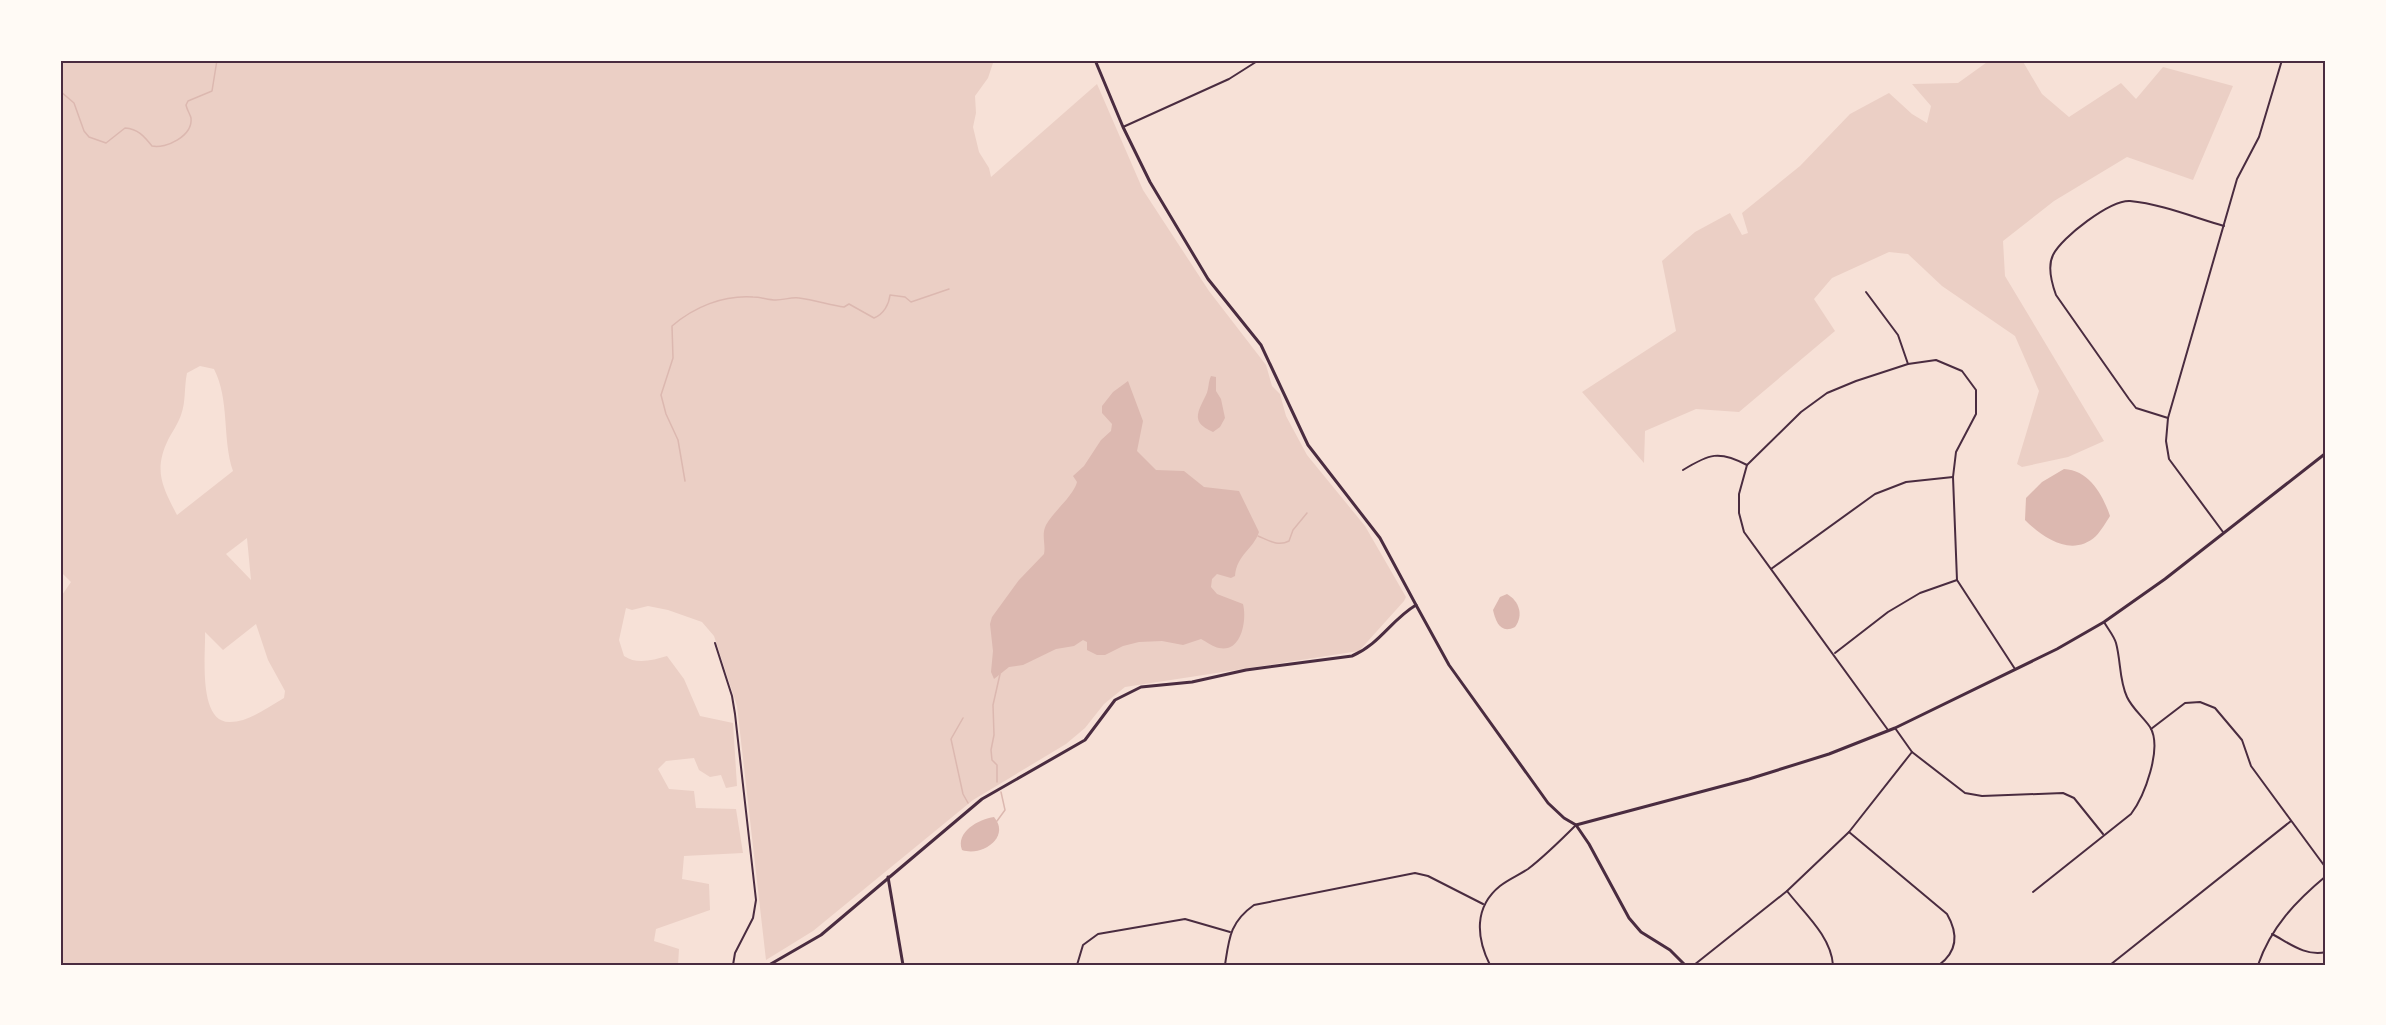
<svg xmlns="http://www.w3.org/2000/svg" width="2386" height="1025" font-family="Commissioner,sans-serif">
  <style>
    .green { fill: #ebcfc5; fill-rule: evenodd }
    .water { fill: #dcb8b0 }
    .lines { fill: none; stroke-linecap: round; stroke-linejoin: round }
    .stream { stroke: #dcb8b0; stroke-width: 1.5 }
    .minor { stroke: #4a2c40; stroke-width: 2 }
    .tertiary { stroke: #4a2c40; stroke-width: 3 }
    .secondary { stroke: #4a2c40; stroke-width: 3 }
    .neatline { fill: none; stroke: #4a2c40; stroke-width: 2 }
  </style>
  <rect width="100%" height="100%" fill="#f7e1d7"/>
  <g class="green">
    <path d="M60 60H994L988 78 975 96 976 113 973 127 979 152 989 168 991 177 1097 84 1143 190 1209 291 1266 365 1272 386 1280 394 1286 416 1307 455 1365 526 1406 597 1404 601 1359 651 1125 687 1104 704 1085 728 1066 744 973 800 813 931 766 960 737 706 714 636 702 622 668 610 648 606 632 610 626 608 619 640 624 656C637 665 653 660 667 656L684 679 700 716 733 723 737 786 726 788 721 775 710 777 699 770 694 758 666 761 658 769 669 789 694 791 696 808 736 809 743 853 684 856 682 879 709 884 710 910 656 929 654 941 679 949 678 965H60V598L71 582 60 571ZM200 366 214 369C230 400 222 439 233 471L177 515C163 488 153 471 168 440 172 432 178 424 181 415 186 402 184 387 187 373ZM247 538 251 580 226 554ZM256 624 268 660 285 691 284 698C268 707 249 722 230 722 197 723 206 652 205 632L223 650Z"/>
    <path d="M1990 60H2022L2042 94 2069 117 2121 83 2136 99 2163 67 2233 86 2193 180 2127 157 2054 201 2003 241 2005 276 2104 441 2068 457 2022 467 2017 464 2039 391 2015 336 1942 286 1908 254 1889 252 1832 278 1814 299 1835 331 1739 412 1696 409 1645 431 1644 463 1582 392 1676 331 1662 261 1695 232 1730 213 1742 235 1748 233 1742 213 1800 166 1850 114 1889 93 1912 114 1927 123 1931 106 1912 84 1958 83Z"/>
  </g>
  <g class="water">
    <path d="M1211 376 1216 377V391L1221 399 1225 418 1220 427 1213 432C1190 422 1198 412 1206 395 1209 389 1208 382 1211 376Z"/>
    <path d="M1128 381 1143 421 1137 451 1156 470 1184 471 1204 487 1239 491 1259 532C1253 550 1237 554 1235 576L1231 578 1217 574 1212 579 1211 587 1217 594 1243 604C1247 619 1242 653 1219 648 1213 647 1207 642 1201 639L1183 645 1162 641 1139 642 1123 646 1105 655H1097L1087 650V642L1083 640 1074 646 1056 649 1023 665 1009 667 994 679 991 672 993 651 990 624 992 617 1019 580 1044 554C1046 544 1041 535 1046 525 1054 511 1074 495 1077 482L1073 476 1084 466 1101 440 1111 431 1112 424 1102 413V406L1113 392Z"/>
    <path d="M2064 469C2089 470 2103 495 2110 516 2106 522 2101 531 2096 536 2072 558 2043 538 2025 520L2026 498 2042 482Z"/>
    <path d="M1507 594C1519 601 1524 615 1515 627 1501 634 1496 623 1493 610L1500 597Z"/>
    <path d="M994 817C1011 837 982 857 962 850 955 832 979 819 994 817Z"/>
  </g>
  <g class="lines">
    <g class="stream">
      <path d="M60 91 74 103 84 131 89 137 106 143 125 128C138 129 144 136 152 146 166 149 193 136 191 118 190 114 187 110 186 105L188 101 212 91 217 60"/>
      <path d="M685 481 678 440 666 414 661 395 673 358 672 326C694 307 723 295 753 297 761 297 768 300 776 300 784 300 791 297 799 298 815 300 830 305 844 307L849 304 874 318C884 314 889 304 890 295L905 297 911 302 949 289"/>
      <path d="M1258 536C1268 540 1278 547 1289 541L1293 530 1307 513"/>
      <path d="M963 718 951 739 963 794 968 803"/>
      <path d="M997 782V765L992 760 991 750 994 735 993 705 1000 674"/>
      <path d="M997 821 1005 810 1001 792"/>
    </g>
    <g class="minor">
      <path d="M1123 127 1229 79 1259 60"/>
      <path d="M1866 292 1898 335 1908 364"/>
      <path d="M2168 418 2136 408 2129 399 2056 295C2052 284 2047 267 2053 255 2062 237 2110 200 2130 201 2161 204 2193 217 2224 226"/>
      <path d="M1683 470C1709 454 1719 450 1747 465"/>
      <path d="M2223 532 2169 459 2166 441 2168 418 2237 179 2259 137 2282 60"/>
      <path d="M1771 569 1875 494 1906 482 1953 477"/>
      <path d="M715 643 732 696 735 714 756 900 753 918 735 953 733 965"/>
      <path d="M1835 653 1888 612 1920 593 1957 580"/>
      <path d="M1895 728 1912 752 1965 793 1982 796 2063 793 2074 798 2103 834"/>
      <path d="M2151 729 2185 703 2200 702 2215 708 2242 740 2251 766 2326 868"/>
      <path d="M1888 730 1744 532 1739 513V494L1747 465 1801 412 1827 393 1856 381 1908 364 1936 360 1962 371 1976 390V414L1956 452 1953 477 1957 580 2015 669"/>
      <path d="M1849 832 1947 914C1958 933 1958 951 1939 965"/>
      <path d="M1787 891C1804 913 1831 936 1833 965"/>
      <path d="M2033 892 2131 814C2144 797 2163 748 2150 727 2143 717 2132 708 2127 697 2119 680 2121 661 2116 643 2114 636 2108 629 2104 622"/>
      <path d="M2272 934C2289 943 2306 957 2326 952"/>
      <path d="M1077 965 1083 945 1098 934 1185 919 1230 932"/>
      <path d="M1225 965C1229 938 1230 922 1254 905L1415 873 1428 876 1483 904"/>
      <path d="M1490 965C1476 937 1474 907 1500 886 1509 879 1519 875 1528 869 1545 856 1561 840 1576 825"/>
      <path d="M1694 965 1787 891 1849 832 1912 752"/>
      <path d="M2110 965 2291 821"/>
      <path d="M2258 965C2271 927 2296 901 2326 876"/>
    </g>
    <g class="tertiary">
      <path d="M1095 60 1123 127 1150 182 1208 279 1261 345 1308 445 1380 538 1416 605"/>
      <path d="M1576 825 1589 844 1629 918 1641 932 1670 950 1685 965"/>
      <path d="M888 877 903 965"/>
    </g>
    <path class="secondary" d="M769 965 821 935 982 799 1085 740 1115 700 1141 687 1192 682 1246 670 1352 656C1380 644 1391 620 1416 605L1449 665 1548 803 1564 818 1576 825 1749 779 1829 754 1895 728 2057 649 2104 622 2165 579 2326 453"/>
  </g>
  <rect width="2386" height="1025" fill="none" stroke="#fffaf5" stroke-width="123"/>
  <rect x="62" y="62" width="2262" height="902" class="neatline"/>
</svg>
